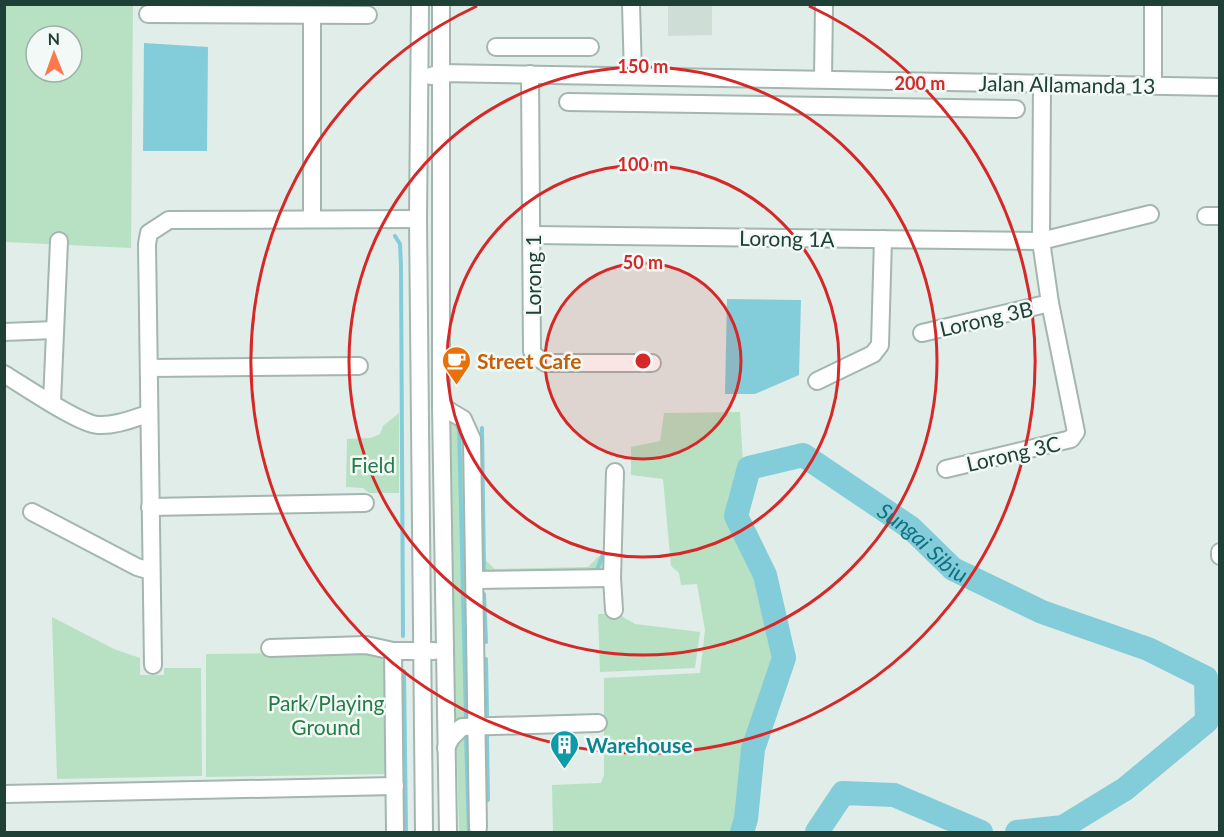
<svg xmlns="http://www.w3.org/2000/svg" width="1224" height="837" font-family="Lato,sans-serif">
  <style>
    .built { fill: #cfddd7 }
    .green { fill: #b7e1c2; fill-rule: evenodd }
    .water { fill: #83ccd9 }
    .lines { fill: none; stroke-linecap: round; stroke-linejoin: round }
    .stream { stroke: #83ccd9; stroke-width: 4 }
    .river { stroke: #83ccd9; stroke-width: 24 }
    .minor-casing { stroke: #a3b6af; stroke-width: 20 }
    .minor { stroke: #fff; stroke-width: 16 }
    .ring { fill: none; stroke: #d62828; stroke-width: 3 }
    .labels { text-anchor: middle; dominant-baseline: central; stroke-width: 5; stroke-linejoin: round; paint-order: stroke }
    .street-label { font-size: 21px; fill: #1f4037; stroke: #f2f9f6 }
    .food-label { font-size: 21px; font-weight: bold; fill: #c56008; stroke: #f2f9f6; text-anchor: start }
    .park-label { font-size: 21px; fill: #257c46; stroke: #f2f9f6 }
    .culture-label { font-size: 21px; font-weight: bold; fill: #0d838f; stroke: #f2f9f6; text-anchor: start }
    .water-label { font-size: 22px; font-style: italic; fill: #127183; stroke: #f2f9f6 }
    .centre { fill: #d62828; stroke: #f2f9f6; stroke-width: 3 }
    .ring-label { font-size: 18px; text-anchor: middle; font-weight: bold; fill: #d62828; stroke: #f2f9f6; stroke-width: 5; stroke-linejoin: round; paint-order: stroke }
  </style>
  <rect width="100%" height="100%" fill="#e1ede8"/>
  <path class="built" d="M668 5H712V35L668 36Z"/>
  <g class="green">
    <path d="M5 5H133L131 248 5 242ZM36 36H72V72H36Z"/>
    <path d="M740 412 743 464 731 518 758 574 779 656 748 743 740 814 734 832H553L552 785 601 783 604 775V678L700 673 705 630 697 584 681 585 679 573 671 566 663 479 631 475V447L660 441 664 413Z"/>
    <path d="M399 413V493H369L363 488 346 487 347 439 371 438 380 434 383 426Z"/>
    <path d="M447 414 462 418 472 832H459Z"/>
    <path d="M599 556H604L602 570 491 573 483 568V558L495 569 588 567Z"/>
    <path d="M598 614H618L635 624 700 632 695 668 600 672Z"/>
    <path d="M52 617 114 649 140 658V675H164V668H201L202 776 57 779Z"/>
    <path d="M388 652 389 774 206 777V654Z"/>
  </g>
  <g class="water">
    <path d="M144 43 208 47 207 151H143Z"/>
    <path d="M727 299 801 300 799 375 755 394H725Z"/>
  </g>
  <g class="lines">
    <g class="stream">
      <path d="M395 236 400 244 401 266 403 636"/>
      <path d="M459 425 466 717"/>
      <path d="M482 428 484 572H486"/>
      <path d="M591 570H597L603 554"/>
      <path d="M484 594 486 642"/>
      <path d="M486 659 487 715"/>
      <path d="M404 671 406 832"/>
      <path d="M466 735 469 832"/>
      <path d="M487 736 488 800"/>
    </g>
    <g class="river">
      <path id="s1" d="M742 832 746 819 753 749 784 658 765 575 736 516 749 468 803 455 911 528 953 569 1042 612 1148 649 1206 678 1207 721 1125 789 1063 827 1017 832"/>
      <path d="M817 832 843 793 894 795 981 832"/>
    </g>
    <defs>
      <g id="minor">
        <path d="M420 4 418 219 424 832"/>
        <path d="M441 4V406L448 832"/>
        <path d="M631 4 633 76"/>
        <path d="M148 14 368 15"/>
        <path d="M312 15V219"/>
        <path d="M496 47H590"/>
        <path d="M530 74 532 351 535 356 546 363H652"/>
        <path d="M431 76 441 73 1220 87"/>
        <path d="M823 79 824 4"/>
        <path d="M1153 85V4"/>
        <path d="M568 102 1016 109"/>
        <path d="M1206 216H1220"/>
        <path d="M532 235 1041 241 1150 214"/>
        <path d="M4 332 55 330"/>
        <path d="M922 333 1050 303"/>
        <path d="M149 368 359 366"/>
        <path d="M4 374C24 386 79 424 98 425 115 426 132 419 148 414"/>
        <path d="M817 381 873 354 880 345 883 239"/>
        <path d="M52 402 59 241"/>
        <path d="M441 406 463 419 472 439 478 828"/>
        <path d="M946 469 1071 439 1076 432 1050 303 1041 241 1042 83"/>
        <path d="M150 507 365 503"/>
        <path d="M32 512 137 567 151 571"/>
        <path d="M1220 552V556"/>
        <path d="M475 580 612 578"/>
        <path d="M614 610 612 578 615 472"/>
        <path d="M270 648 366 645 393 651 395 832"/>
        <path d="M393 651H434"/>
        <path d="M153 665 147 244 149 233 169 220 418 219"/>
        <path d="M446 748 451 738 462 727 598 723"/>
        <path d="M4 794 395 786"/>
      </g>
    </defs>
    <use href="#minor" class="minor-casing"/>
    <use href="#minor" class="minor"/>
  </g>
  <circle cx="643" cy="361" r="98" fill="#d62828" fill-opacity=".12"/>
  <g class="ring">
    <circle cx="643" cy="361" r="98"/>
    <circle cx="643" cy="361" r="196"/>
    <circle cx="643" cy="361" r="294"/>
    <path d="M809 6A392 392 0 1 1 477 6"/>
  </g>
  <defs>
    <symbol id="cafe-pin" viewBox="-11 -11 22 30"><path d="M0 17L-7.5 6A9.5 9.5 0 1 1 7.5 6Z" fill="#e8710a" stroke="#f2f9f6"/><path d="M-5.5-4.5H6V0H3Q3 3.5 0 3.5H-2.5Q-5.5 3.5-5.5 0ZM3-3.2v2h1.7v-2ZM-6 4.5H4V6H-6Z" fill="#fff"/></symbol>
    <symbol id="building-pin" viewBox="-11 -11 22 30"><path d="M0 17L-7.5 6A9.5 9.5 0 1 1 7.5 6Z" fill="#0f9aa8" stroke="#f2f9f6"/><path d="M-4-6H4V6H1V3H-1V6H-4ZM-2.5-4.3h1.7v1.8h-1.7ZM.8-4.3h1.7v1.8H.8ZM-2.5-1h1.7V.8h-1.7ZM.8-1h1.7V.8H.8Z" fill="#fff"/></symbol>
  </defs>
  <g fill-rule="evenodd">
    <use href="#cafe-pin" x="440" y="344" width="33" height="45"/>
    <use href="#building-pin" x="548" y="728" width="33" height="45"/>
  </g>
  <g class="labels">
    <g class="street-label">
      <text transform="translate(1067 84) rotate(1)">Jalan Allamanda 13</text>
      <text transform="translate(787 238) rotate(1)">Lorong 1A</text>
      <text transform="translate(532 275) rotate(-90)">Lorong 1</text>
      <text transform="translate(986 318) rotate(-13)">Lorong 3B</text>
      <text transform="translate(1013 453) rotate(-13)">Lorong 3C</text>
    </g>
    <g class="food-label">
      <text x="477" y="360">Street Cafe</text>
    </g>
    <g class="park-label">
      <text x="373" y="464">Field</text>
      <text x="326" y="702">Park/Playing<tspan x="326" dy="24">Ground</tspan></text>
    </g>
    <g class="culture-label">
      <text x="586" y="744">Warehouse</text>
    </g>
    <g class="water-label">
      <text stroke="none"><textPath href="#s1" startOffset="585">Sungai Sibiu</textPath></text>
    </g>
  </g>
  <circle cx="643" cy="361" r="9" class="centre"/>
  <g class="ring-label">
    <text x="643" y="73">150 m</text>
    <text x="920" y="90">200 m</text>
    <text x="643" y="171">100 m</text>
    <text x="643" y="269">50 m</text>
  </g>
  <rect width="1224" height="837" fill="none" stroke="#1f4037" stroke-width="12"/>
  <g transform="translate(54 54) rotate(359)"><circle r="28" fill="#f2f9f6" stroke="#9eafaa" stroke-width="1.5"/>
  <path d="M0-4.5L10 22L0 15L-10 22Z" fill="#ff774d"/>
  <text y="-9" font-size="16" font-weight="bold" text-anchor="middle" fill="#1f4037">N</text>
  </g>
</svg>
